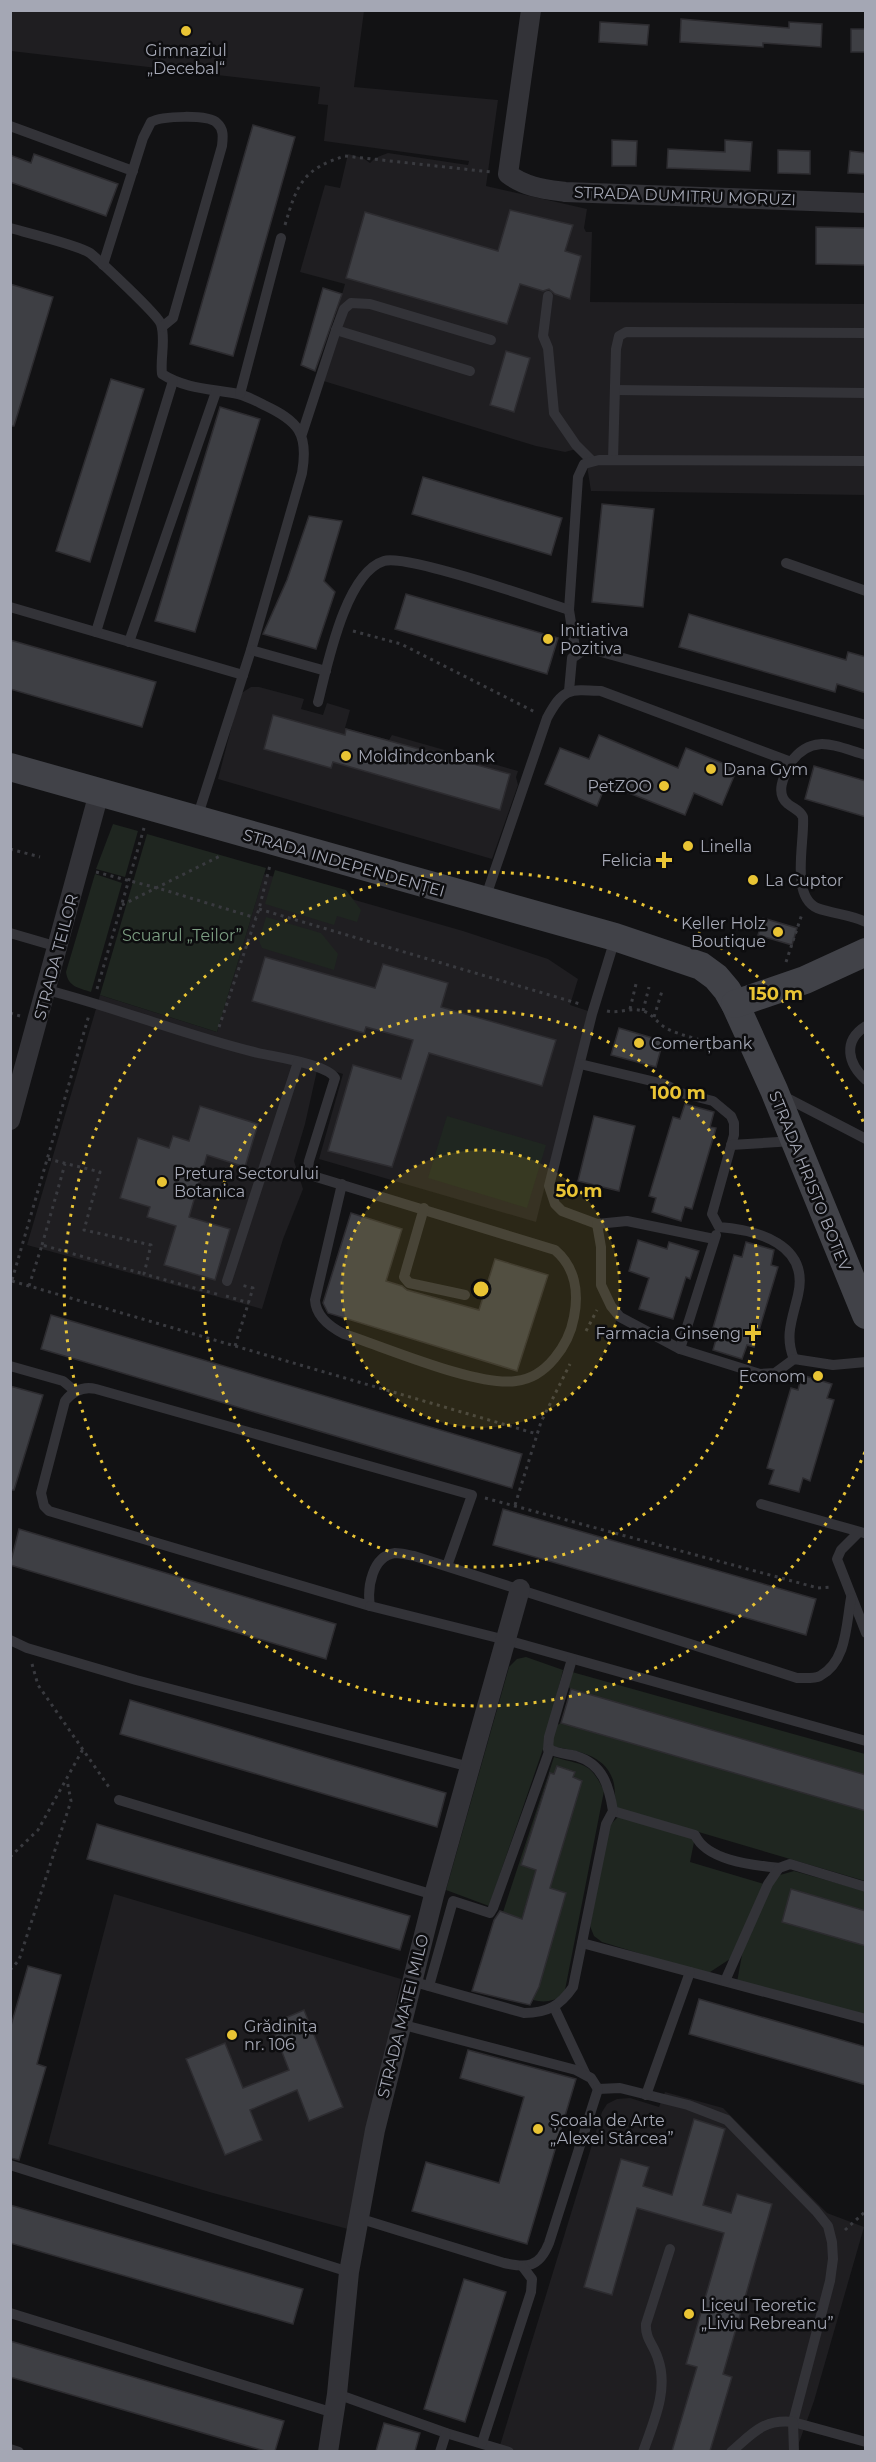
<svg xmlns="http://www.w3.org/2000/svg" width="876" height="2462" font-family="Montserrat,sans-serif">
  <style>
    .built { fill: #1f1e21 }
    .green { fill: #1f2620 }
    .building { fill: #3e3f44; stroke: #2d2c30; stroke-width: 1.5 }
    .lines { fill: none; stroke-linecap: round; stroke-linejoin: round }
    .path { stroke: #393a3f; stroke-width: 3; stroke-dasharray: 3 4.5; stroke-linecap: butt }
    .lane { stroke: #333338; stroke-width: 10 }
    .street { stroke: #333338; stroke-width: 20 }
    .secondary { stroke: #414248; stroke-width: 28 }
    .ring { fill: none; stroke: #e9c434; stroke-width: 3; stroke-dasharray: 3 6 }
    .poi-dot { fill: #e9c434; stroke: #0d0d0f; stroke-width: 2 }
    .labels { text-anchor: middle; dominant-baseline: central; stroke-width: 5; stroke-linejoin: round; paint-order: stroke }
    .poi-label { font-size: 16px; fill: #a4a7b4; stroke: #0d0d0f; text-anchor: start }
    .street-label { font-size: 16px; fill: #a4a7b4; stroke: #0d0d0f }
    .park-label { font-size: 16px; fill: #7c9e82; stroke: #0d0d0f }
    .centre { fill: #e9c434; stroke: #0d0d0f; stroke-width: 3 }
    .ring-label { font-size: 18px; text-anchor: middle; font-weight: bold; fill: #e9c434; stroke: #0d0d0f; stroke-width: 5; stroke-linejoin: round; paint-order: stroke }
  </style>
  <rect width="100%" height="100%" fill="#121214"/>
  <g class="built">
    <path d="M10 11H364L354 87 498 100 486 186 587 209 584 228 586 232H592L590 302 865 304V495L591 491 584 447 565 452 536 446 317 379 345 284 300 272 325 185 340 188 348 154 363 158 370 163 375 158 388 153 468 165 469 161 324 141 328 105 318 104 320 87 11 51Z"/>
    <path d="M251 687H259L304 699 301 709 323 715 327 703 350 710 345 728 389 740 392 735 518 771 516 777 518 785 492 859 218 779 240 694Z"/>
    <path d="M264 874 463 931 548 959 578 979 570 1005 588 1011 536 1222 319 1159 343 1074 318 1066 305 1124 294 1161 303 1189 283 1239 262 1309 27 1245 100 995 217 1032Z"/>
    <path d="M114 1894 401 1979 348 2229 213 2193 48 2144Z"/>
    <path d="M665 2092 723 2108 827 2213 864 2227 814 2401 796 2451 498 2452 602 2112 607 2104 617 2099 630 2098 659 2107Z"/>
  </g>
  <g class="green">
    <path d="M113 824 138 831 125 877 96 869Z"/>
    <path d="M147 834 266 868 217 1032 100 995Z"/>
    <path d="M275 870 346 890 361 910 357 922 337 916 334 925 265 904Z"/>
    <path d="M95 874 122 883 91 992C79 988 68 987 66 972Z"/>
    <path d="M266 917 321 933 338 954 334 970 262 948 259 941Z"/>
    <path d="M447 1116 546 1145 527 1208 428 1178Z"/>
    <path d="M526 1657 563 1670 544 1746 489 1906 446 1890 509 1667 517 1659Z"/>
    <path d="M572 1672 865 1754V1881L617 1808C614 1799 616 1790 613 1780 604 1753 575 1751 551 1746L555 1726 561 1723 571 1689 567 1686Z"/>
    <path d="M554 1757C584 1766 590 1761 604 1791L564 1995C554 2001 545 2003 533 2000L566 1893 549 1888 582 1781 573 1777 574 1771 557 1766 554 1774 549 1773 521 1865 536 1870 519 1928 503 1912Z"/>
    <path d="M618 1817 695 1837 690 1862 764 1884 733 1957 707 1974 602 1942 594 1936 590 1926 610 1825Z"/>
    <path d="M794 1871 865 1891V2019L737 1982 744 1944 772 1884 780 1875Z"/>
  </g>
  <g class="building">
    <path d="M681 19 789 28V22L822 24 821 47 763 43V47L680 42Z"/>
    <path d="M600 22 649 25 647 45 599 42Z"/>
    <rect x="851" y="29" width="15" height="23"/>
    <path d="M253 125 295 137 233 356 190 344Z"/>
    <path d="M612 140 637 141 636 166H612Z"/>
    <path d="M725 140 752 142 750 171 667 168 668 149 725 152Z"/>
    <path d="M778 150 810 151V174L778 173Z"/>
    <path d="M850 151 866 153V174L848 173Z"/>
    <path d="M34 154 118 184 106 216 10 182V155L31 163Z"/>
    <path d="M510 210 573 225 565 251 581 256 570 299 555 294 549 289 543 291 520 284 507 324 346 278 365 212 498 251Z"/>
    <path d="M816 227 866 228V265L816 264Z"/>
    <path d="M10 284 53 297 14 426H10Z"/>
    <path d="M323 288 342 294 315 371 301 365Z"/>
    <path d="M506 351 530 358 514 412 490 405Z"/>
    <path d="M111 379 144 389 90 562 56 551Z"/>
    <path d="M220 407 260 419 195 632 155 621Z"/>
    <path d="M423 477 562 518 551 555 412 514Z"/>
    <path d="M602 504 654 509 643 607 592 602Z"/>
    <path d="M309 516 342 521 324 581 335 592 316 649 263 634 287 580Z"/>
    <path d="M406 594 558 638 547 674 395 629Z"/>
    <path d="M689 614 846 660 848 652 866 657V693L837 684 835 692 679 647Z"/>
    <path d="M10 640 156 682 142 727 10 689Z"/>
    <path d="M273 715 345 735 346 729 510 774 500 810 333 762 331 768 264 749Z"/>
    <path d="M599 735 678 768 686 748 737 769 722 805 694 793 685 815 606 784 597 806 545 784 560 748 589 759Z"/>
    <path d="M814 766 866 781V817L805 799Z"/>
    <path d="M763 918 797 928 792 945 758 935Z"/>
    <path d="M265 957 375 988 383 964 448 983 441 1007 556 1040 542 1086 429 1053 392 1167 328 1151 353 1065 401 1079 413 1040 366 1027 364 1033 252 1001Z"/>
    <path d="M619 1028 663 1041 656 1067 611 1055Z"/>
    <path d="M685 1104 714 1112 710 1127 716 1128 692 1209 685 1207 681 1221 652 1212 656 1198 649 1196 673 1117 680 1119Z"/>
    <path d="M200 1106 258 1124 245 1167 207 1155 189 1217 230 1229 215 1280 164 1265 176 1226 147 1217 150 1207 120 1198 138 1138 169 1148 173 1136 189 1141Z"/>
    <path d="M594 1116 635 1126 619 1191 578 1181Z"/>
    <path d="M351 1213 402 1229 386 1281 402 1286 407 1290 479 1310 495 1259 548 1275 517 1371 328 1313 323 1303Z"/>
    <path d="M638 1240 667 1249 669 1242 699 1251 690 1279 686 1277 673 1319 639 1309 649 1278 629 1271Z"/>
    <path d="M746 1242 774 1250 771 1265 778 1267 754 1347 747 1345 742 1359 713 1350 717 1336 711 1335 734 1255 742 1257Z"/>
    <path d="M51 1315 522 1454 512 1488 41 1349Z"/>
    <path d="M802 1375 832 1384 827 1398 834 1400 810 1481 803 1478 799 1492 769 1484 774 1470 767 1468 791 1388 798 1390Z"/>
    <path d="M10 1386 43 1395 14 1490H10Z"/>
    <path d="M503 1509 816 1599 806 1635 493 1545Z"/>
    <path d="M19 1529 336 1624 326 1659 10 1565Z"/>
    <path d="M571 1689 866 1775V1811L561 1723Z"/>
    <path d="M130 1700 446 1793 437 1827 120 1734Z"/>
    <path d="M557 1766 575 1772 573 1777 582 1781 550 1888 566 1893 539 1987 530 2005 472 1991 494 1920 500 1911 522 1919 536 1870 521 1865 550 1773 554 1774Z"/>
    <path d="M97 1824 410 1916 400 1950 87 1859Z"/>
    <path d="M791 1889 866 1911V1946L782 1922Z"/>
    <path d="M28 1966 61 1975 37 2064 46 2067 19 2160 10 2158V2029Z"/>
    <path d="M699 1999 866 2047V2085L689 2034Z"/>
    <path d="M304 2010 343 2107 309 2121 297 2090 250 2110 262 2140 225 2155 186 2059 225 2043 243 2088 289 2070 271 2024Z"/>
    <path d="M468 2050 576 2079 527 2244 412 2211 426 2162 499 2183 524 2097 460 2078Z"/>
    <path d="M694 2119 725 2129 703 2205 731 2213 737 2194 772 2204 723 2374 732 2377 710 2451H672L697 2367 686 2364 724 2233 637 2208 612 2295 584 2287 621 2159 649 2167 643 2186 672 2195Z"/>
    <path d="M10 2205 303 2289 293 2324 10 2243Z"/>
    <path d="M464 2279 506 2292 465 2422 424 2409Z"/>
    <path d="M10 2341 284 2421 275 2451H265L10 2377Z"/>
    <path d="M384 2423 420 2433 415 2451H376Z"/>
  </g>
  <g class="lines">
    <g class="path">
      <path d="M285 225C297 184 303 169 345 156L491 172"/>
      <path d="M353 631 401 644 535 712"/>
      <path d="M10 849 40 857"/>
      <path d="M96 872 161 889 256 918"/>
      <path d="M122 905 222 855"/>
      <path d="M259 909 580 1004"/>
      <path d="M786 962 802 914"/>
      <path d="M97 989 144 828"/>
      <path d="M630 1009 636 984"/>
      <path d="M607 1011C619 1014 630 1007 643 1011 653 1014 657 1023 666 1028 680 1036 707 1041 724 1046"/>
      <path d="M643 1011 649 987"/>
      <path d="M10 1013 20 1016"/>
      <path d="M654 1017 662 991"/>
      <path d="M219 1027 259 909 270 865"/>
      <path d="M48 1159 100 1172 84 1230 151 1245 144 1274 220 1295"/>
      <path d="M42 1245 65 1164"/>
      <path d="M12 1281 537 1434"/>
      <path d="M29 1286 42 1245 144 1274"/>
      <path d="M10 1287 89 1015"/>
      <path d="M226 1296 249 1303"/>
      <path d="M586 1331 597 1310"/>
      <path d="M235 1346 253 1288 241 1285"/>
      <path d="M485 1498 818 1588 832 1587"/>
      <path d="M515 1505 541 1422 570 1364"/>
      <path d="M32 1664 38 1685 111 1790"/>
      <path d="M10 1857 38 1830 83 1749"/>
      <path d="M10 1970 19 1960 71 1801 67 1780"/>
      <path d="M845 2230 866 2211"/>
    </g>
    <g class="lane">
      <path d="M10 126 133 171"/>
      <path d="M10 228C28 233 78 245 90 253 100 261 158 315 161 324 166 340 160 358 162 374 185 389 213 389 238 394 247 396 256 401 264 405 298 421 309 433 302 473L251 650 197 818"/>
      <path d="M103 265 143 138 151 122C162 116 208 114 217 123 224 129 223 137 222 146L173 318 162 327"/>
      <path d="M548 296 543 336 548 348 554 413 576 445 592 461"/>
      <path d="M336 330 470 371"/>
      <path d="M615 390 866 393"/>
      <path d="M240 394 281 238"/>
      <path d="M302 434 336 330 344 309 351 303 370 304 491 340"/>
      <path d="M613 460 616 349 619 336 626 332 866 333"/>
      <path d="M786 563 866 591"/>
      <path d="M10 607 243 675"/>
      <path d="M96 632 173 381"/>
      <path d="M129 642 216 392"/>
      <path d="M251 650 326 671"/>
      <path d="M576 654 569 610 578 477 584 464 599 460 866 461"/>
      <path d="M569 691 572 658 584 650H594L866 725"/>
      <path d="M318 702C327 667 345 573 384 561 406 554 539 600 569 610"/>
      <path d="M791 762C785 774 774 793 788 804 794 809 799 809 803 817 805 841 790 896 817 908 833 914 850 914 866 922"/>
      <path d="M485 899 547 718C563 688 569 689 601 691L791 762C813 732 837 747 866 755"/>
      <path d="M10 933 58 947"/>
      <path d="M615 939 592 1014 549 1186 555 1204 562 1211 597 1224 627 1221 714 1239"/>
      <path d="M47 990C118 1008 187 1036 258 1053 275 1057 327 1064 335 1078L309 1161 308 1168 313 1176 555 1250C575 1267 579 1292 574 1317 569 1345 546 1378 516 1381 477 1387 385 1347 344 1334 330 1327 316 1317 315 1300L342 1184"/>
      <path d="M866 1026C842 1041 848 1064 866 1080"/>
      <path d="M580 1064 664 1084 681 1093 713 1101 731 1116 734 1123V1135L712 1214 719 1227C757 1230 810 1244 798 1295 793 1317 784 1336 794 1359"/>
      <path d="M783 1096 866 1139"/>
      <path d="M731 1145 794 1141"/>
      <path d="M424 1208 404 1277 409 1283 465 1295"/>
      <path d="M597 1224 601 1247V1285L611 1306 620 1317 680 1349 760 1374 775 1373 794 1359 833 1365 866 1362"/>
      <path d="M227 1281 298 1062"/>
      <path d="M680 1349 716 1235"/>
      <path d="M10 1366 63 1381 75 1391"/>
      <path d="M761 1504 864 1533"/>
      <path d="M859 1532 841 1550 837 1559 866 1633"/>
      <path d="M447 1566 472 1495 96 1389C83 1386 73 1391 65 1401L41 1493 44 1506 49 1511 370 1606C367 1588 372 1556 395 1553 401 1553 408 1555 414 1556L797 1678C804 1678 814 1679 820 1676 847 1661 846 1625 851 1598"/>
      <path d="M370 1606 506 1640 866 1741"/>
      <path d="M10 1640 27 1648 136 1680 470 1767"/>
      <path d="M119 1800 434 1895"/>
      <path d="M613 1811 695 1835C707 1861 753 1865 779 1868"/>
      <path d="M582 1943 866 2019"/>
      <path d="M411 1981 524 2013C547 2013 560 2006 573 1987L606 1824 613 1811C609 1786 603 1764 576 1756 567 1754 557 1753 548 1749L549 1737 572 1659"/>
      <path d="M725 1981 768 1884 779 1868 790 1864 866 1887"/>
      <path d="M429 1986 453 1901 490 1913 493 1908 550 1749"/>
      <path d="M554 2007 585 2073"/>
      <path d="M400 2024 576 2070 591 2078 598 2089 620 2088 688 2105 727 2120 816 2211 828 2226 832 2242 833 2259 830 2281 793 2422 866 2442"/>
      <path d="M646 2095 690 1972"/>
      <path d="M10 2165 349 2272"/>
      <path d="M358 2218 504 2263C527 2268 539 2268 549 2243L598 2089"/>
      <path d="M10 2313 334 2413"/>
      <path d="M337 2394 446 2433 509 2452"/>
      <path d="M482 2443 531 2292 532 2279 523 2267"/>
      <path d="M10 2449 19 2452"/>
      <path d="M440 2452 446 2433"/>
      <path d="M643 2452C653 2423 669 2390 658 2359 654 2345 645 2339 646 2324L670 2249"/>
      <path d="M731 2452C753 2433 763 2419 793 2422L794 2452"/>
    </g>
    <g class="street">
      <path d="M531 10 508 174C525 187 544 189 565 192L866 203"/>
      <path d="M10 1120 99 793"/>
      <path d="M328 2452 337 2394 349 2272 375 2130 434 1895 520 1589"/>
    </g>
    <g class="secondary">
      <path d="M10 767 615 937 701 966 716 977 727 990 735 1004 774 1090 866 1315"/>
      <path d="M735 1004 805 980 866 952"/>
    </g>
  </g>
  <circle cx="481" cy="1289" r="139" fill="#e9c434" fill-opacity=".12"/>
  <g class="ring">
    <circle cx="481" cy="1289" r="139"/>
    <circle cx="481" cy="1289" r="278"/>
    <path d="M865 1452A417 417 0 1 1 865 1126"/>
  </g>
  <g class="poi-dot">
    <circle cx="186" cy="31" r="6"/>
    <circle cx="548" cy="639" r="6"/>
    <circle cx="346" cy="756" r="6"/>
    <circle cx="711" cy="769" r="6"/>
    <circle cx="664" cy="786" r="6"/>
    <circle cx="688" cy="846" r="6"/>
    <path d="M661 851h6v6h6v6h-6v6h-6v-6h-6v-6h6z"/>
    <circle cx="753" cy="880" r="6"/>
    <circle cx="778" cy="932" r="6"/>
    <circle cx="639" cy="1043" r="6"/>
    <circle cx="162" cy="1182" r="6"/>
    <path d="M750 1324h6v6h6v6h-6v6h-6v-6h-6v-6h6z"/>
    <circle cx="818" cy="1376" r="6"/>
    <circle cx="232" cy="2035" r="6"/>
    <circle cx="538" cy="2129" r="6"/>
    <circle cx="689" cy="2314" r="6"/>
  </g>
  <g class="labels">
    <g class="poi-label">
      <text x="186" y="50" text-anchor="middle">Gimnaziul<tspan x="186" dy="18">„Decebal“</tspan></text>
      <text x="560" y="630">Initiativa<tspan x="560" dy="18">Pozitiva</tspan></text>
      <text x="358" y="756">Moldindconbank</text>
      <text x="723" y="769">Dana Gym</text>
      <text x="652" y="786" text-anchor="end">PetZOO</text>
      <text x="700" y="846">Linella</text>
      <text x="652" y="860" text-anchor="end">Felicia</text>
      <text x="765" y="880">La Cuptor</text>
      <text x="766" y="923" text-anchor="end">Keller Holz<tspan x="766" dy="18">Boutique</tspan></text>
      <text x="651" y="1043">Comerțbank</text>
      <text x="174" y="1173">Pretura Sectorului<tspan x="174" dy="18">Botanica</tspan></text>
      <text x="741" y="1333" text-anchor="end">Farmacia Ginseng</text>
      <text x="806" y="1376" text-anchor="end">Econom</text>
      <text x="244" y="2026">Grădinița<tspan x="244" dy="18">nr. 106</tspan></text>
      <text x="550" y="2120">Școala de Arte<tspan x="550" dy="18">„Alexei Stârcea”</tspan></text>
      <text x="701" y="2305">Liceul Teoretic<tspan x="701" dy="18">„Liviu Rebreanu”</tspan></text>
    </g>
    <g class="street-label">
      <text transform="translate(685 196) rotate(2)">STRADA DUMITRU MORUZI</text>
      <text transform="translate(344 863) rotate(16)">STRADA INDEPENDENȚEI</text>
      <text transform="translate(56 957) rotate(-75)">STRADA TEILOR</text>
      <text transform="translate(810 1181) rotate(68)">STRADA HRISTO BOTEV</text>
      <text transform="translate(403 2016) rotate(-76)">STRADA MATEI MILO</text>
    </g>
    <g class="park-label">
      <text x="182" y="935">Scuarul „Teilor”</text>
    </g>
  </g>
  <circle cx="481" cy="1289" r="9" class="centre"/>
  <g class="ring-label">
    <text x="776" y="1000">150 m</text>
    <text x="678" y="1099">100 m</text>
    <text x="579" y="1197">50 m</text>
  </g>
  <rect width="876" height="2462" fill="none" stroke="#a4a7b4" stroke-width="24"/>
</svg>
